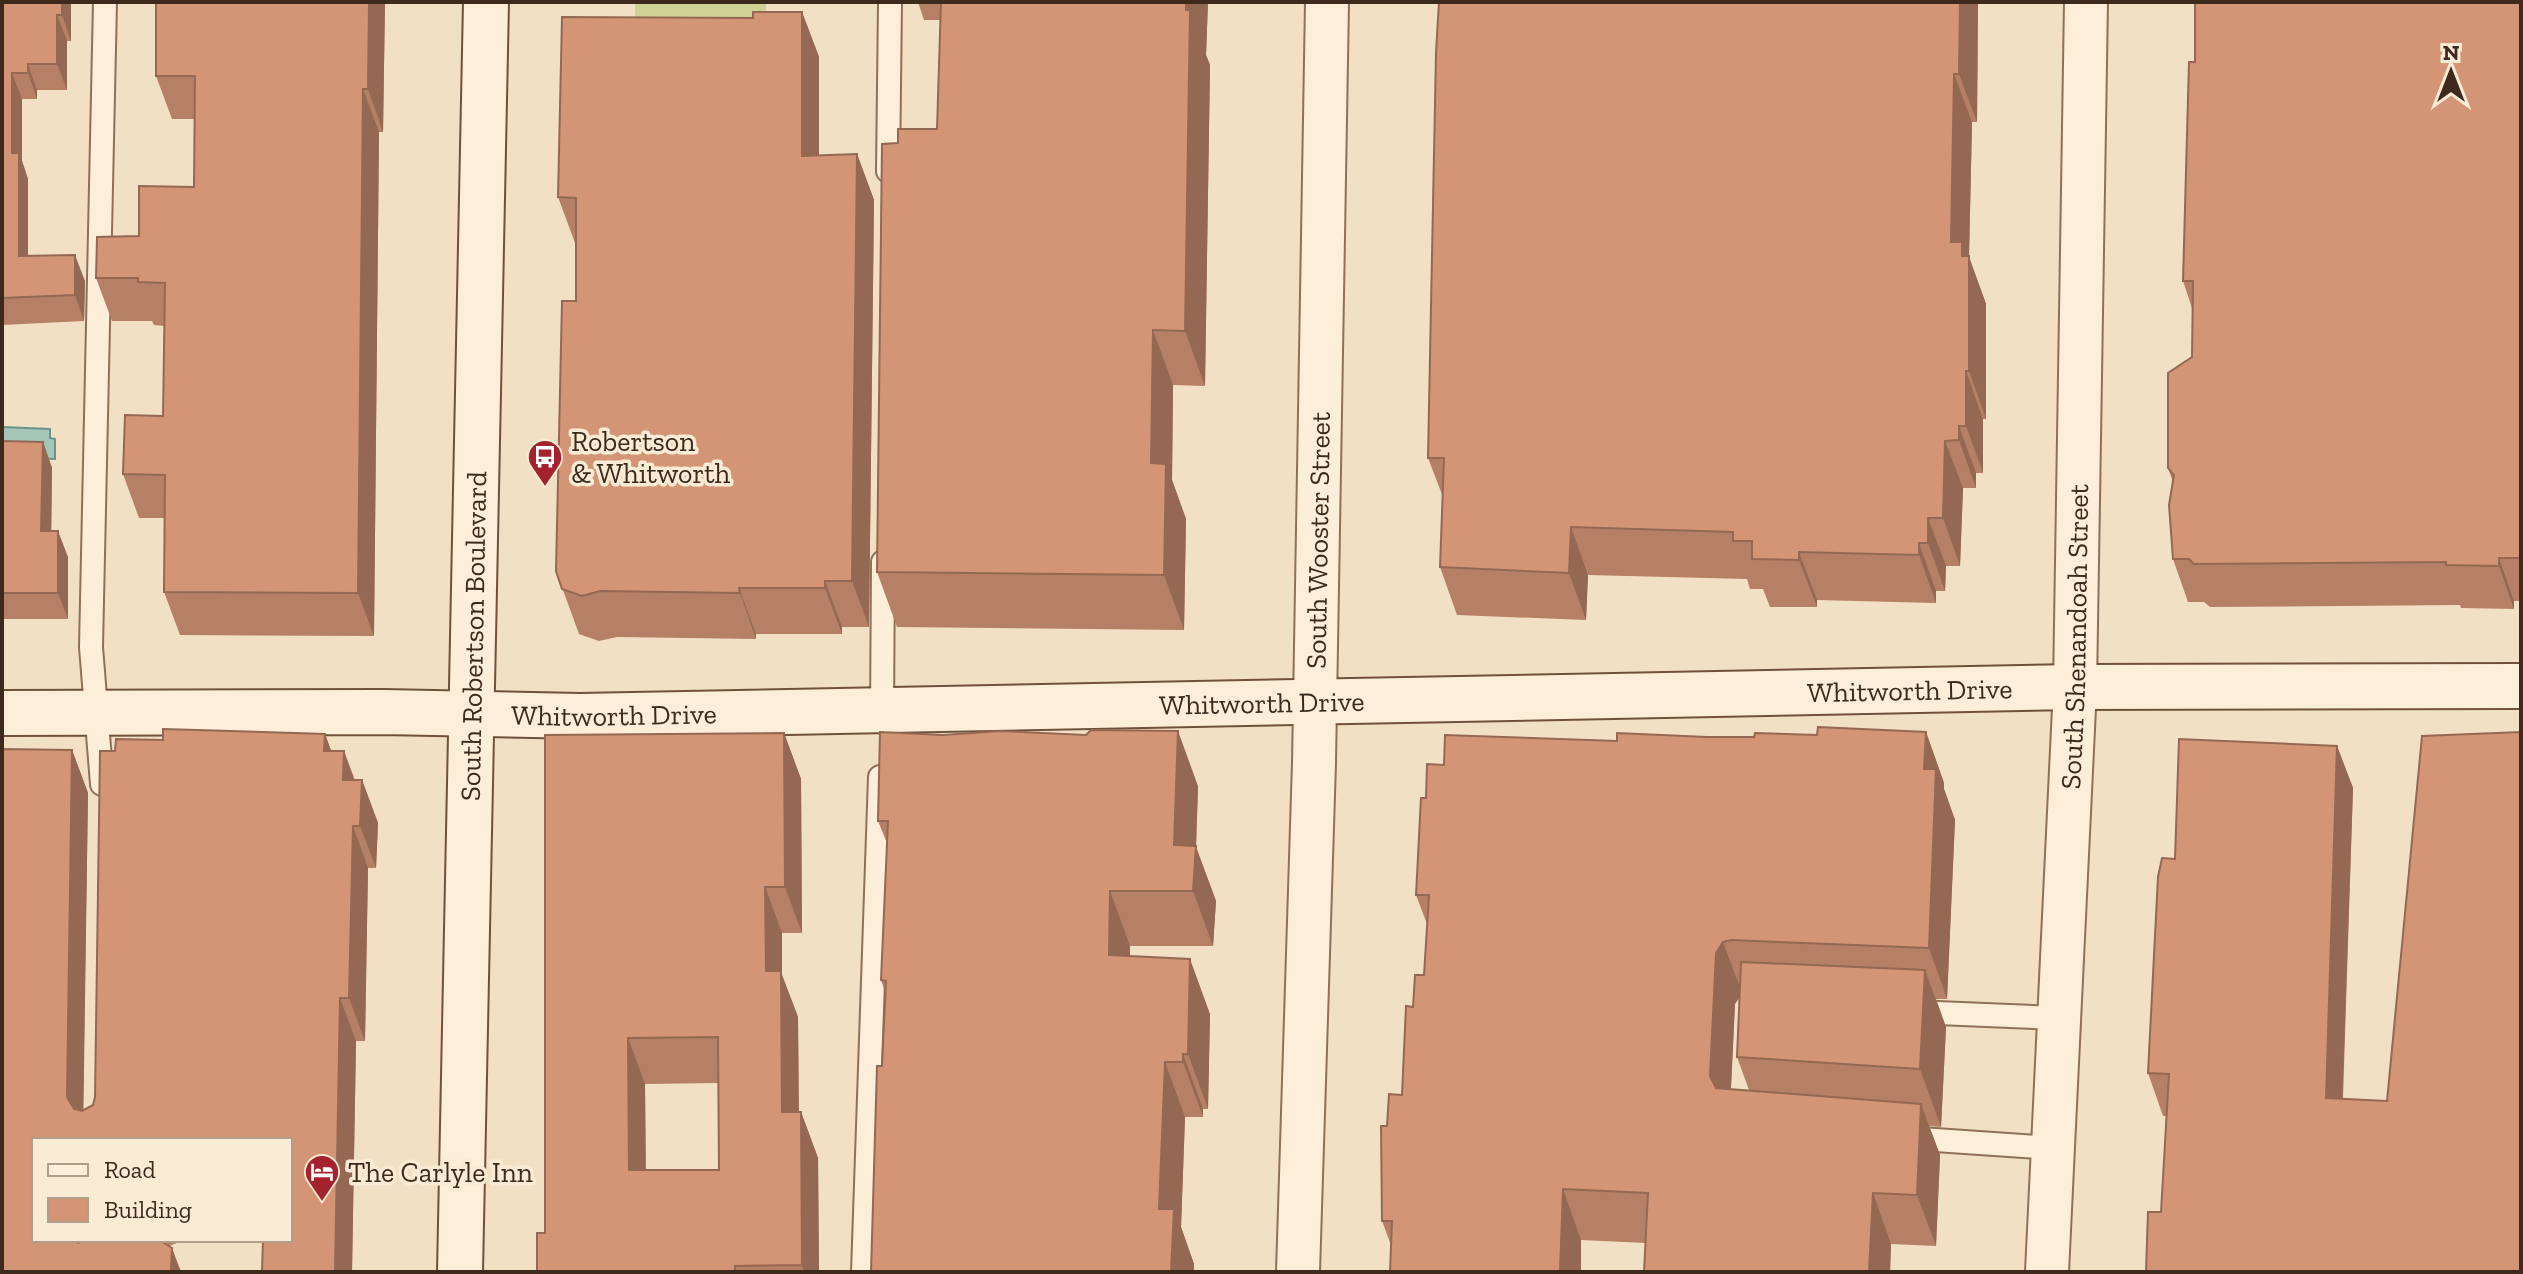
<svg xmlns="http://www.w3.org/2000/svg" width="2523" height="1274" font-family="'Zilla Slab',serif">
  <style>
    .green { fill: #d0d196 }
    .water { fill: #a6c5b9; stroke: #6b9487; stroke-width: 2 }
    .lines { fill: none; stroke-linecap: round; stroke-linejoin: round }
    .lane-casing { stroke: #8f7058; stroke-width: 26 }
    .street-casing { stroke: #8f7058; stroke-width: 46 }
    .secondary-casing { stroke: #70513b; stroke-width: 48 }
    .lane { stroke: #fceed8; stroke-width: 22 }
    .street { stroke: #fceed8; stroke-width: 42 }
    .secondary { stroke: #fceed8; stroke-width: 44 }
    .wall { fill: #b58065; fill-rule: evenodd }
    .shaded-wall { fill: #946853 }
    .building { fill: #d39576; stroke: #946853; stroke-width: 2; fill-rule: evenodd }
    .labels { text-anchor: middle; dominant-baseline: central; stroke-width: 7; stroke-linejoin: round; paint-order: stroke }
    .poi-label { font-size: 28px; fill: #3d2a1d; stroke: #f9ebd4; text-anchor: start }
    .street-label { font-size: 28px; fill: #3d2a1d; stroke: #f9ebd4 }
  </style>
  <rect width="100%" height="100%" fill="#f2e0c4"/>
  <path class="green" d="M635 2H766V41L635 42Z"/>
  <path class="water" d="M2 427 50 429V438L55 439V459L2 457Z"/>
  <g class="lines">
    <defs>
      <g id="lane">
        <path d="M888 171 890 2"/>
        <path d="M882 715 883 562"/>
        <path d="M102 784 91 647 105 2"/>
        <path d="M1913 1012 2059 1018"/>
        <path d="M1906 1138 2053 1148"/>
        <path d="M863 1272 880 777"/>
      </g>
      <g id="street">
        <path id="s1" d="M1298 1272 1314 763 1327 2"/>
        <path id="s2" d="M2047 1272 2075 687 2086 2"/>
      </g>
      <g id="secondary">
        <path id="s3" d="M2 713 383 712 580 716 2075 687 2521 686"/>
        <path id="s4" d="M460 1272 486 2"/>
      </g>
    </defs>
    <use href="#lane" class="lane-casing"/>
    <use href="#street" class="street-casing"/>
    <use href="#secondary" class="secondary-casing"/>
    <use href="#lane" class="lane"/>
    <use href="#street" class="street"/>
    <use href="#secondary" class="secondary"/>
  </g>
  <g class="wall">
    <path d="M2 2H71V41H67V90H37V99H22V161L28 179V256L85 281 84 321 2 325Z"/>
    <path d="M385 2 383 132H379L374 636 180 635 164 592 165 518H139L123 474 163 416 164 326 154 325 152 321H112L96 278 139 236 194 187 195 119H172L156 76Z"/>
    <path d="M918 2H1208L1206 55 1210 65 1205 386 1173 385 1172 480 1186 519 1184 630 897 627 877 572 898 143 937 129 940 20H924Z"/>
    <path d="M1978 2 1977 122H1972L1969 257 1986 304V419H1983V473H1976V488H1963L1960 566H1946L1945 591H1936V603L1817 600V607H1770L1763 589H1750L1747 579 1588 575 1586 620 1457 615 1440 567 1443 497 1428 458Z"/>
    <path d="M2521 2V601H2514V609L2461 608 2460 605 2210 607 2204 602H2188L2173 559V482L2168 468 2192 357V308L2183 281 2195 62Z"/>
    <path d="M802 12 819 57V155L857 154 874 200 869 627H842V634H756V639L617 637 599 641 579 634 556 571 576 301V243H575L558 197 753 18Z"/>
    <path d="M2 441 43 442 52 468 51 531 68 557V619H2Z"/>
    <path d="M1926 732 1944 783V789L1955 820 1947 999H1936L1946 1027 1941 1127 1929 1126 1940 1155 1936 1246 1891 1244 1890 1272H1644L1646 1243 1581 1240V1272H1390L1391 1245 1382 1221 1387 1126 1402 1095 1413 1007 1424 975 1427 924 1416 895 1426 798 1444 765 1617 741 1707 737H1754ZM1740 997 1737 1057 1749 1090 1731 1089 1735 1004Z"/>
    <path d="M784 733 801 779 802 933H782V975L798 1017 799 1112H801L818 1158 819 1272H537L545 1233V735ZM718 1083 719 1170H646L645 1084Z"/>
    <path d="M325 734 331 751H344L355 780H362L378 823 376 868H368L365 1041H356L352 1272H262L290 1140H34L82 1242 87 1240H185L169 1246 2 1272 72 750 88 793 83 1110 93 1105 95 1097 115 751 163 740Z"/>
    <path d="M2337 746 2353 788 2343 1099 2521 1272 2161 1212 2166 1116H2163L2148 1073 2175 859Z"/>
    <path d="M1198 786 1196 847 1216 901 1213 946H1130V956L1210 1014 1208 1109H1203V1117H1185L1181 1227 1194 1264 882 1066 885 992 881 980 887 843 878 821Z"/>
  </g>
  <g class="shaded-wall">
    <path d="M62 2H71V41L62 15Z"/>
    <path d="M369 2H385L383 132 368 89Z"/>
    <path d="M1186 2H1208L1206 55 1210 65 1205 386 1185 331Z"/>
    <path d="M1960 2H1978L1977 122 1959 74Z"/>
    <path d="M802 12 819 57V201L802 156Z"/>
    <path d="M57 15 67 41V90L57 64Z"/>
    <path d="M28 64 37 90V99L28 73Z"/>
    <path d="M12 73 22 99V161L28 179V282L19 256 12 153Z"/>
    <path d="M1954 74 1972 122 1969 257 1986 304V419L1969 371 1951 242Z"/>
    <path d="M363 89 379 132 374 636 358 593Z"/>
    <path d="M857 154 874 200 869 627 852 581Z"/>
    <path d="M75 255 85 281 84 321 75 295Z"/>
    <path d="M1153 330 1173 385 1172 480 1186 519 1184 630 1164 575 1151 463Z"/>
    <path d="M1966 371 1983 419V473L1966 426Z"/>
    <path d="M1959 426 1976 473V488L1959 440Z"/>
    <path d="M1945 441 1963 488 1960 566 1943 518Z"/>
    <path d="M43 442 52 468 51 557 41 531Z"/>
    <path d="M1928 518 1946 566 1945 591 1928 543Z"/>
    <path d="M1571 527 1588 575 1586 620 1569 573Z"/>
    <path d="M58 531 68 557V619L58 593Z"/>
    <path d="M1919 543 1936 591V603L1919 555Z"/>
    <path d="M1799 552 1817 600V607L1799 560Z"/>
    <path d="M2499 558 2514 601V609L2499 566Z"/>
    <path d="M825 581 842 627V634L825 588Z"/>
    <path d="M739 588 756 634V639L740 593Z"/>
    <path d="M1178 731 1198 786 1196 847 1216 901 1213 946 1193 891 1174 845Z"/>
    <path d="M1926 732 1944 783V789L1955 820 1947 999 1929 948 1924 769Z"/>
    <path d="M784 733 801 779 802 933 785 887Z"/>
    <path d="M325 734 341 777 324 751Z"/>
    <path d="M2337 746 2353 788 2341 1140 2326 1098Z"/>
    <path d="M72 750 88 793 83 1140 67 1097Z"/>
    <path d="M344 751 359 794 343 780Z"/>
    <path d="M362 780 378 823 376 868 360 826Z"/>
    <path d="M353 826 368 868 365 1041 349 998Z"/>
    <path d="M765 887 782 933V975L798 1017 799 1158 782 1112 766 971Z"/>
    <path d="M1110 891 1130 946 1129 1010 1109 955Z"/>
    <path d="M1723 942 1742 993 1735 1004 1729 1127 1710 1076 1716 953Z"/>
    <path d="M1190 959 1210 1014 1208 1109 1188 1054Z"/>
    <path d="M1925 970 1946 1027 1941 1127 1920 1069Z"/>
    <path d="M340 998 356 1041 352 1272H335Z"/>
    <path d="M628 1038 645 1084 646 1217 629 1170Z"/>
    <path d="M1183 1054 1203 1109V1117L1183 1062Z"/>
    <path d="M1165 1062 1185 1117 1181 1227 1194 1264V1272H1171L1159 1209Z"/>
    <path d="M1921 1104 1940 1155 1936 1246 1917 1195Z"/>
    <path d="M801 1112 818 1158 819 1272H804L802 1265Z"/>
    <path d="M1563 1189 1581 1240V1272H1560Z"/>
    <path d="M1873 1193 1891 1244 1890 1272H1869Z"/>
    <path d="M172 1248 181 1272H172L171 1269Z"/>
  </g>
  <g class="building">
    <path d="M2 2H62V15H57V64H28V73H12V153H19V256L75 255V295L2 298Z"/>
    <path d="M156 2H369L368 89H363L358 593 164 592 165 475 123 474 125 415 163 416 165 283 138 282V278H96L97 237 139 236V186L194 187 195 76H156Z"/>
    <path d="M941 2H1186V10H1190L1185 331 1153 330 1151 463 1166 464 1164 575 877 572 882 144 898 143V129H937Z"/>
    <path d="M1439 2H1960L1959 74H1954L1951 242H1962V256H1969V371H1966V426H1959V440L1945 441 1943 518H1928V543H1919V555L1799 552V560L1752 559V541H1733V532L1571 527 1569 573 1440 567 1444 458H1428L1436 53Z"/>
    <path d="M2195 2H2521V558H2499V566L2446 565V562L2194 564 2189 559H2173L2169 505 2174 475 2168 468V373L2192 357 2193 281H2183L2189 62H2195Z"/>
    <path d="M753 12H802V156L857 154 852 581H825V588H739L740 593 600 591 582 596 562 589 556 571 562 301H576V198L558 197 562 17 753 18Z"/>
    <path d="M2 441 43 442 41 531H58V593H2Z"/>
    <path d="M1818 727 1926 732 1924 769H1936L1929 948 1731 940 1723 942 1716 953 1710 1076 1716 1088 1921 1104 1917 1195 1873 1193 1869 1272H1644L1648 1193 1563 1189 1560 1272H1390L1392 1221H1382L1381 1126H1387L1389 1094 1402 1095 1406 1006 1413 1007 1415 975H1424L1429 895H1416L1421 798H1426L1427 764 1444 765 1445 735 1617 741V733L1707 737H1754L1755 733 1817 735Z"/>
    <path d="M163 729 325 734 324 751H344L343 780H362L360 826H353L349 998H340L335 1272H262L263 1240H290V1140H34V1240H74L78 1243 87 1240H159L172 1248 171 1269H179V1272H2V749L72 750 67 1097 74 1109 82 1111 93 1105 95 1097 100 751H115L116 739 163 740Z"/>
    <path d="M1091 730 1178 731 1174 845 1196 846 1193 891H1110L1109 955 1190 959 1188 1054H1183V1062H1165L1159 1209H1174L1171 1272H871L877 1066H882L886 981 881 980 888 821H878L880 732 943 735 1001 731 1086 735Z"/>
    <path d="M2521 732V1272H2146L2148 1212H2161L2169 1074 2148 1073 2158 877 2162 858 2175 859 2179 739 2337 746 2326 1098 2387 1101 2422 736Z"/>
    <path d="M784 733 785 887H765L766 971H781L782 1112H801L802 1265 735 1266V1272H537V1233H545V735ZM718 1037 719 1170H629L628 1038Z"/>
    <path d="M1741 962 1925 970 1920 1069 1737 1057Z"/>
  </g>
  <defs>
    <symbol id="bus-pin" viewBox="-11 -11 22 30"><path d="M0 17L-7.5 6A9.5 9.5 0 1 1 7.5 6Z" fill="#a3222e" stroke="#f9ebd4"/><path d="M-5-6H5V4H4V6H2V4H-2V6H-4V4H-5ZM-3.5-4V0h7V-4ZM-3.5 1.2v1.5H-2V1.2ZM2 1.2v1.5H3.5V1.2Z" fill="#fff"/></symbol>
    <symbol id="hotel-pin" viewBox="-11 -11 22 30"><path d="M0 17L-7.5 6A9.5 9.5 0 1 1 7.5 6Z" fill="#a3222e" stroke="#f9ebd4"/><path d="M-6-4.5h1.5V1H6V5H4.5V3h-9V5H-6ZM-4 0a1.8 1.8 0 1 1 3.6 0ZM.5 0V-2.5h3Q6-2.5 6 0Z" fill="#fff"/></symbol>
  </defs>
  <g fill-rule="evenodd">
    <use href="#bus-pin" x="525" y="437" width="40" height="54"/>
    <use href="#hotel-pin" x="302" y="1152" width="40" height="54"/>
  </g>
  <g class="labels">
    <g class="poi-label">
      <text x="571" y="441">Robertson<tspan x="571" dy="32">&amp; Whitworth</tspan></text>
      <text x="348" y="1172">The Carlyle Inn</text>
    </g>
    <g class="street-label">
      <text stroke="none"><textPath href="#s1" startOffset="732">South Wooster Street</textPath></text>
      <text stroke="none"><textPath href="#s4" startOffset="636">South Robertson Boulevard</textPath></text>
      <text stroke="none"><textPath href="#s2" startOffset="636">South Shenandoah Street</textPath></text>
      <text stroke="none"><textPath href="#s3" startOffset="1908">Whitworth Drive</textPath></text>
      <text stroke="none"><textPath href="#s3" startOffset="1260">Whitworth Drive</textPath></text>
      <text stroke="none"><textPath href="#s3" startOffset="612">Whitworth Drive</textPath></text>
    </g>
  </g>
  <rect width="2523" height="1274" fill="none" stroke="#3d2a1d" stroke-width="8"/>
  <rect x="32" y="1138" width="260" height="104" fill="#f9ebd4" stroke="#ae9e8b" stroke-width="2"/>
  <rect x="48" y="1164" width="40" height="12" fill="#fceed8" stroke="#ae9e8b" stroke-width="2"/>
  <text x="104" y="1178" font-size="24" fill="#3d2a1d">Road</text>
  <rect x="48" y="1198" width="40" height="24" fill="#d39576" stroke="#ae9e8b" stroke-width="2"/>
  <text x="104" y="1218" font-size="24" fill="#3d2a1d">Building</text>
  <g transform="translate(2451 72)" stroke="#f9ebd4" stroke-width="6" paint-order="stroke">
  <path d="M0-6L14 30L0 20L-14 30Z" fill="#3d2a1d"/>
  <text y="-12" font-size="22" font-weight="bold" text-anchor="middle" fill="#3d2a1d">N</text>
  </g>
</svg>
